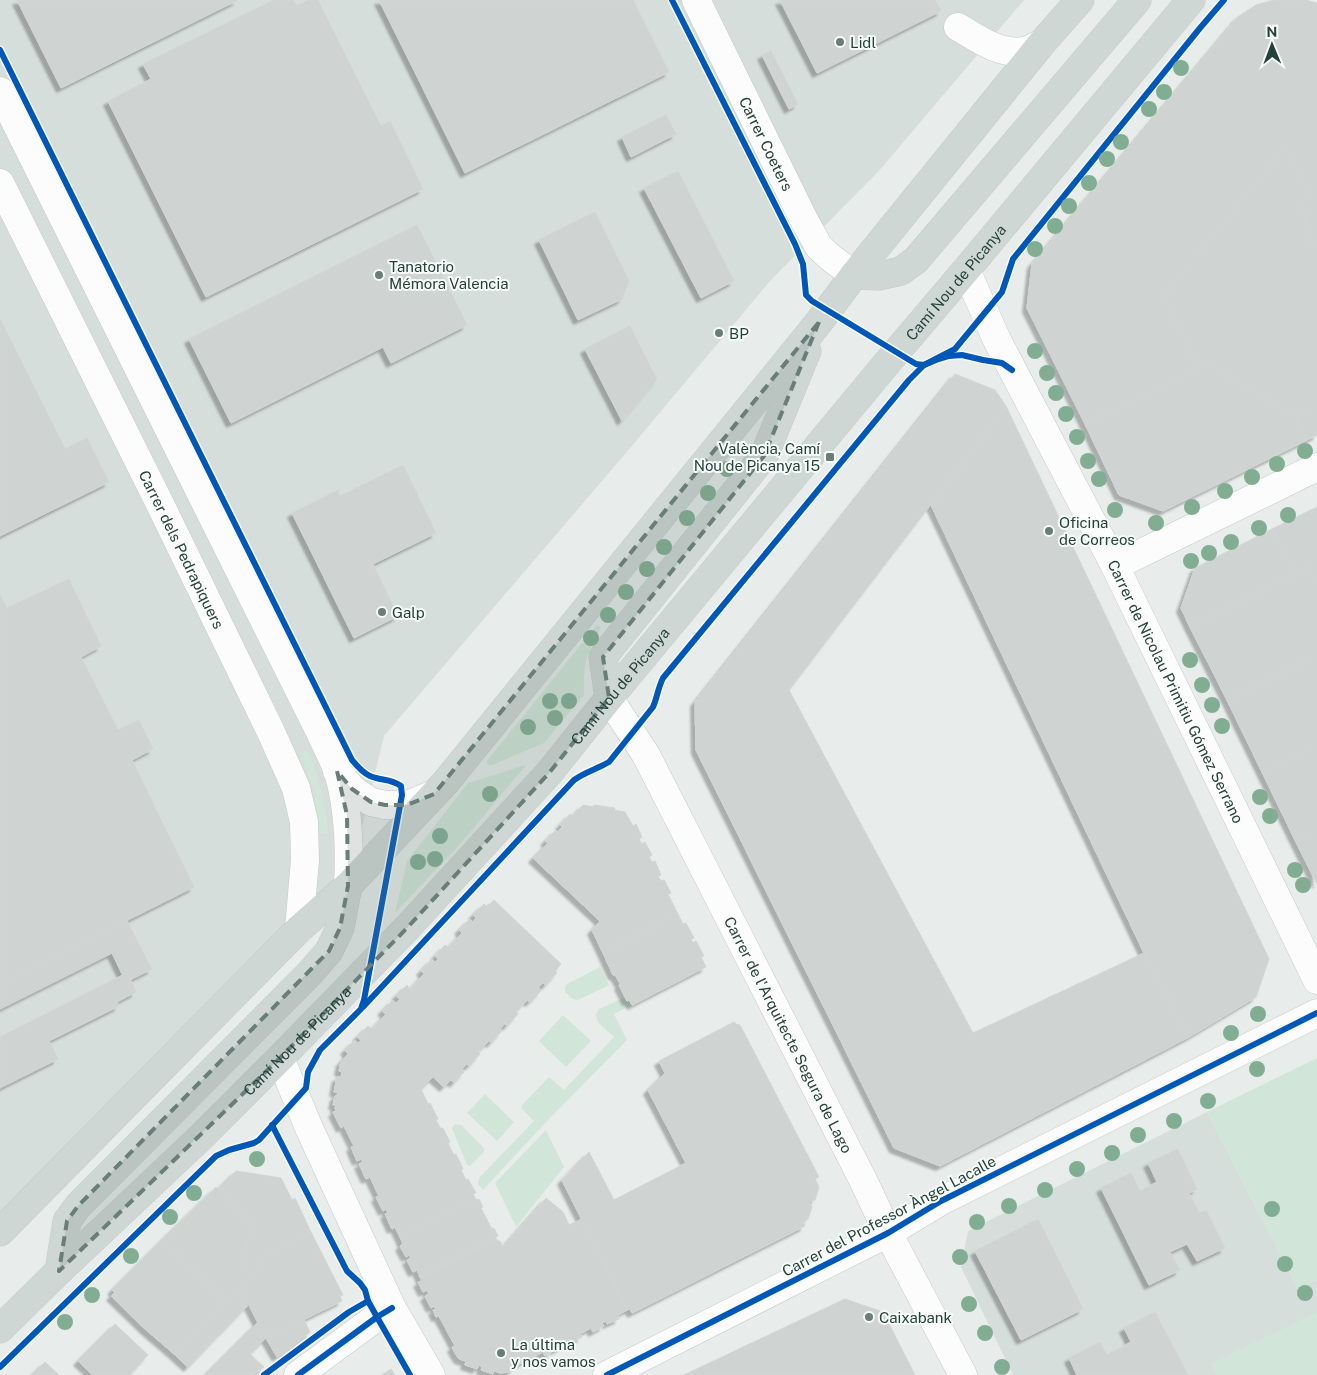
<svg xmlns="http://www.w3.org/2000/svg" width="1317" height="1375" font-family="'Public Sans',sans-serif">
  <style>
    .built { fill: #d6dedb }
    .green { fill: #d1e6d8 }
    .building { fill: #cfd4d2; stroke: #d1d6d4; filter: url(#shadow) }
    .lines { fill: none; stroke-linecap: round; stroke-linejoin: round }
    .minor-casing { stroke: #c5cac8; stroke-width: 29 }
    .major-casing { stroke: #c3ccc9; stroke-width: 29 }
    .minor { stroke: #fcfcfc; stroke-width: 28 }
    .major { stroke: #cfd7d5; stroke-width: 28 }
    .cycleway-casing { stroke: #f7fbf9; stroke-width: 9 }
    .cycleway { stroke: #0057b8; stroke-width: 6 }
    .tree { fill: #81ae93 }
    .marked { fill: #697e78; fill-opacity: 0.2; stroke: #697e78; stroke-width: 4; stroke-dasharray: 10 6; stroke-linejoin: round }
    .poi-dot { fill: #697e78; stroke: #f7fbf9; stroke-width: 2 }
    .labels { text-anchor: middle; dominant-baseline: central; stroke-width: 4; stroke-linejoin: round; paint-order: stroke }
    .poi-label { font-size: 15px; fill: #24423a; stroke: #f7fbf9; text-anchor: start }
    .street-label { font-size: 15px; fill: #24423a; stroke: #f7fbf9 }
  </style>
  <defs>
    <filter id="shadow"><feDropShadow dx="-4.5" dy="4.5" stdDeviation="1" flood-color="#0004"/></filter>
  </defs>
  <rect width="100%" height="100%" fill="#e8edeb"/>
  <g class="built">
    <path d="M0 0H1024L878 172 771 280 631 447 384 736 348 886 0 1236Z"/>
    <path d="M1207 1112 1298 1289 1317 1280V1375H1013L961 1267 968 1231Z"/>
  </g>
  <g class="green">
    <path d="M597 625 601 627C597 636 592 644 589 652 583 666 584 681 584 695L544 743 490 766 486 762Z"/>
    <path d="M308 750C319 777 325 804 328 833H321L314 792 301 754Z"/>
    <path d="M526 765 462 842 395 913 407 861 468 783Z"/>
    <path d="M600 967 609 985 578 1000 573 999 565 992V987L567 984Z"/>
    <path d="M626 997 629 1000 632 1005 614 1014 627 1040 547 1121 483 1190 478 1184 479 1178 534 1121 522 1109V1105L548 1078H550L564 1090 614 1037C606 1029 590 1021 599 1009Z"/>
    <path d="M563 1015 591 1041 566 1067 539 1041Z"/>
    <path d="M1317 1058V1280L1298 1289 1207 1112Z"/>
    <path d="M485 1094 514 1122 497 1141 467 1113Z"/>
    <path d="M455 1124 461 1125 484 1148V1152L470 1166 467 1165 453 1131 452 1128Z"/>
    <path d="M546 1130 564 1167 516 1227 495 1183Z"/>
    <path d="M1317 1312V1375H1217L1211 1364Z"/>
  </g>
  <g class="building">
    <path d="M17 0H238L61 88Z"/>
    <path d="M274 0H292L296 6 308 0H318L381 126 390 121 423 189 206 297 108 101 151 79 143 64Z"/>
    <path d="M379 0H633L669 72 465 173Z"/>
    <path d="M780 0H935L941 11 817 73Z"/>
    <path d="M1278 0H1305L1317 3V194L1309 198 1286 147 1163 297 1199 368 1085 424 1027 308 1032 264 1238 17 1256 5 1270 1Z"/>
    <path d="M771 51 798 104 789 109 762 55Z"/>
    <path d="M666 115 676 134 631 157 622 137Z"/>
    <path d="M1286 147 1309 198 1299 203 1307 220 1303 225 1317 254V404L1306 412 1296 417 1208 364 1199 368 1163 297Z"/>
    <path d="M678 171 734 281 701 298 644 188Z"/>
    <path d="M1317 194V254L1303 225 1307 220 1299 203Z"/>
    <path d="M595 212 629 281 622 299 578 320 539 240Z"/>
    <path d="M417 225 467 325 391 363 383 347 231 423 189 339Z"/>
    <path d="M0 319 65 449 87 438 109 482 0 536Z"/>
    <path d="M630 326 657 379 622 421 585 349Z"/>
    <path d="M1208 364 1296 417 1307 440 1163 511 1119 495 1085 424Z"/>
    <path d="M955 374 995 390 1006 406 789 690 973 1033 1144 953 1189 1037 940 1166 894 1148 696 750 695 702Z"/>
    <path d="M1317 404V435L1307 440 1296 417 1306 412Z"/>
    <path d="M1006 406 1269 959 1256 997 1189 1037 1144 953 931 505Z"/>
    <path d="M403 465 436 533 373 564 398 616 354 638 292 513 338 490 340 496Z"/>
    <path d="M1317 507V564L1294 575 1272 529Z"/>
    <path d="M1272 529 1294 575 1190 627 1181 608 1195 568Z"/>
    <path d="M1317 564V587L1307 568Z"/>
    <path d="M1307 568 1317 587V655L1227 700 1190 627Z"/>
    <path d="M69 579 101 646 81 657 118 730 139 720 153 749 132 760 194 887 0 984V594L7 608Z"/>
    <path d="M1317 655V745L1262 772 1227 700Z"/>
    <path d="M1317 745V832L1296 842 1262 772Z"/>
    <path d="M583 805 594 807V805L615 808 614 810 625 812 633 826 636 824 642 837 639 839 642 844 645 842 652 855 649 857 652 862 655 861 661 875 658 876 661 881 664 880 671 893 668 894 678 914 603 953 592 930 600 921 533 858 548 843 545 841 556 830 558 832 562 827 560 825 570 814 573 816Z"/>
    <path d="M1317 832V884L1296 842Z"/>
    <path d="M494 900 561 964 555 971 557 973 546 985 543 983 538 988 541 991 530 1002 527 1000 516 1012 518 1014 507 1026 505 1023 500 1029 502 1031 491 1043 489 1041 478 1052 480 1054 469 1066 467 1064 462 1069 464 1072 454 1083 451 1080 444 1087 433 1077 421 1089 428 1104 430 1103 438 1119 436 1120 441 1129 443 1128 450 1142 448 1143 454 1155 456 1154 463 1169 461 1170 466 1180 468 1179 476 1193 473 1194 476 1199 400 1237 395 1227 392 1229 385 1214 388 1213 386 1209 383 1211 376 1197 379 1196 370 1177 366 1179 359 1164 363 1162 361 1159 357 1161 351 1147 354 1146 344 1126 341 1128 333 1112 336 1111 335 1108 336 1105H333L335 1096H337L338 1092H334L337 1077H341L342 1072 339 1071 341 1061H343L344 1058 348 1054 345 1050 355 1040 358 1043 361 1040 357 1037 368 1026 372 1029 386 1014 382 1011 393 1000 396 1003 400 999 396 996 407 985 410 989 424 974 421 971 432 959 435 962 438 959 435 956 445 945 448 948 462 933 459 930 470 919 473 922 476 918 473 915 484 904 487 907Z"/>
    <path d="M678 914 683 924 686 923 694 938 691 939 693 943 696 941 704 956 701 957 706 967 632 1005 629 1000 627 1001 619 985H621L615 975H613L603 953Z"/>
    <path d="M127 921 152 969 126 982 112 953 0 1009V984Z"/>
    <path d="M127 973 136 992 117 1002 119 1006 49 1041 58 1059 0 1088V1037Z"/>
    <path d="M734 1022 736 1024 740 1025 819 1177 815 1179 819 1187 815 1200 809 1202 812 1207 808 1219 803 1222 805 1226 632 1313 630 1309 627 1310 562 1180 589 1152 614 1200 686 1163 648 1090 665 1073 659 1061Z"/>
    <path d="M1178 1149 1197 1189 1189 1193 1199 1213 1206 1210 1225 1248 1197 1261 1187 1244 1170 1252 1180 1270 1149 1285 1101 1188 1131 1173 1140 1191 1157 1182 1148 1163Z"/>
    <path d="M236 1171 281 1178 292 1200 295 1198 311 1232 267 1254 252 1276 242 1268 251 1223 218 1189Z"/>
    <path d="M216 1187 251 1223 242 1268 252 1276 227 1301 198 1275 162 1240Z"/>
    <path d="M546 1198 563 1212 569 1225 582 1219 627 1310 618 1315 619 1319 607 1324 606 1321 602 1323 604 1326 593 1332 591 1328 580 1334 582 1337 570 1343 569 1339 565 1341 567 1344 555 1350 553 1347 550 1348 552 1352 545 1356 543 1352 513 1367 514 1369 508 1372 501 1373 494 1371 493 1374 481 1370 482 1367 479 1365 477 1369 465 1365 466 1361 459 1359 455 1353 452 1347 455 1346 439 1316 436 1317 433 1310 436 1309 434 1306 431 1308 425 1296 429 1294 427 1290 423 1292 418 1282 422 1281 420 1277 496 1239 498 1241H500L503 1247Z"/>
    <path d="M476 1199V1200L479 1199 483 1207 481 1208 492 1229 494 1228 498 1236 496 1237V1239L420 1277 417 1270 413 1272 407 1260 411 1258 409 1255 406 1257 400 1246 403 1244 400 1237Z"/>
    <path d="M1038 1219 1083 1309 1021 1340 975 1251Z"/>
    <path d="M311 1232 343 1295 340 1296 342 1301 266 1338 240 1288 252 1276 267 1254Z"/>
    <path d="M162 1240 198 1275 227 1301 174 1354 145 1329 111 1296 115 1292 112 1290Z"/>
    <path d="M240 1288 249 1304 188 1367 174 1354Z"/>
    <path d="M845 1299 883 1312 915 1375H684Z"/>
    <path d="M1155 1312 1188 1375H1077L1069 1358 1100 1342 1107 1355 1131 1342 1124 1328Z"/>
    <path d="M304 1320 310 1332 277 1357 266 1338Z"/>
    <path d="M258 1322 266 1338 250 1354 264 1367 252 1375H205Z"/>
    <path d="M115 1324 148 1355 130 1374 131 1375H93L78 1361Z"/>
    <path d="M45 1362 59 1375H32Z"/>
    <path d="M391 1369 395 1375H382Z"/>
  </g>
  <g class="lines">
    <defs>
      <g id="minor">
        <path id="s1" d="M696 0 804 220 819 247 831 258 854 275"/>
        <path d="M958 27C977 38 1000 55 1023 51 1030 50 1036 46 1042 43"/>
        <path d="M0 91 319 730C325 743 333 758 338 772 349 809 350 848 348 886"/>
        <path id="s2" d="M0 183 160 504 271 732 296 788 304 822 305 860 299 929"/>
        <path id="s3" d="M966 270 997 340 1115 566 1317 980"/>
        <path d="M1115 566 1317 467"/>
        <path id="s4" d="M609 698 646 755 863 1180 888 1233 963 1375"/>
        <path d="M337 771 352 789 371 802 385 805H407L434 794"/>
        <path d="M280 1058 309 1128 392 1308 431 1375"/>
        <path d="M298 1375 377 1317 392 1308"/>
        <path d="M607 1375 888 1233 941 1201 1317 1013"/>
      </g>
      <g id="major">
        <path d="M854 275 879 276 901 271 916 260 1137 0"/>
        <path d="M609 698 603 657 764 456 807 351"/>
        <path d="M0 1232 299 929 348 886 445 783 819 322 854 275 1042 43 1080 0"/>
        <path d="M59 1271 67 1221 78 1206 310 973 329 951 340 928 348 886"/>
        <path id="s5" d="M0 1329 59 1271 201 1137 280 1058 407 928 549 773 609 698 887 363 966 270 1191 0"/>
      </g>
    </defs>
    <use href="#minor" class="minor-casing"/>
    <use href="#major" class="major-casing"/>
    <use href="#minor" class="minor"/>
    <use href="#major" class="major"/>
    <defs>
      <g id="cycleway">
        <path d="M672 0 795 244 803 264 806 295 812 301 916 364 924 365 936 360 949 356 962 355 983 360 1002 363 1012 370"/>
        <path d="M0 50 352 760C357 766 363 773 370 776 381 781 390 778 401 786L402 795 364 1000 361 1009 320 1050 308 1072 306 1088 259 1140 254 1143 229 1150 216 1156 0 1367"/>
        <path d="M363 1007 574 780C585 772 597 769 609 762L653 707C657 698 658 688 663 678L909 380 924 365 955 349 1002 292 1013 259 1200 28 1224 0"/>
        <path d="M272 1125 347 1271 360 1283 365 1290 368 1301 377 1317 410 1375"/>
        <path d="M264 1375 349 1312 368 1301"/>
        <path d="M298 1375 377 1317 392 1308"/>
        <path d="M607 1375 888 1233 941 1201 1317 1013"/>
      </g>
    </defs>
    <use href="#cycleway" class="cycleway-casing"/>
    <use href="#cycleway" class="cycleway"/>
  </g>
  <g class="tree">
    <circle cx="1181" cy="68" r="8"/>
    <circle cx="1164" cy="92" r="8"/>
    <circle cx="1149" cy="109" r="8"/>
    <circle cx="1121" cy="142" r="8"/>
    <circle cx="1107" cy="159" r="8"/>
    <circle cx="1089" cy="183" r="8"/>
    <circle cx="1069" cy="206" r="8"/>
    <circle cx="1055" cy="226" r="8"/>
    <circle cx="1035" cy="249" r="8"/>
    <circle cx="1035" cy="351" r="8"/>
    <circle cx="1047" cy="373" r="8"/>
    <circle cx="1056" cy="393" r="8"/>
    <circle cx="1066" cy="414" r="8"/>
    <circle cx="1077" cy="437" r="8"/>
    <circle cx="1305" cy="451" r="8"/>
    <circle cx="1088" cy="461" r="8"/>
    <circle cx="1277" cy="464" r="8"/>
    <circle cx="727" cy="469" r="8"/>
    <circle cx="1252" cy="477" r="8"/>
    <circle cx="1099" cy="479" r="8"/>
    <circle cx="1225" cy="491" r="8"/>
    <circle cx="708" cy="493" r="8"/>
    <circle cx="1192" cy="507" r="8"/>
    <circle cx="1115" cy="510" r="8"/>
    <circle cx="1288" cy="515" r="8"/>
    <circle cx="687" cy="518" r="8"/>
    <circle cx="1156" cy="523" r="8"/>
    <circle cx="1259" cy="528" r="8"/>
    <circle cx="1231" cy="542" r="8"/>
    <circle cx="664" cy="547" r="8"/>
    <circle cx="1209" cy="553" r="8"/>
    <circle cx="1191" cy="561" r="8"/>
    <circle cx="647" cy="569" r="8"/>
    <circle cx="626" cy="592" r="8"/>
    <circle cx="608" cy="615" r="8"/>
    <circle cx="591" cy="638" r="8"/>
    <circle cx="1190" cy="660" r="8"/>
    <circle cx="1202" cy="685" r="8"/>
    <circle cx="550" cy="701" r="8"/>
    <circle cx="569" cy="701" r="8"/>
    <circle cx="1212" cy="705" r="8"/>
    <circle cx="555" cy="718" r="8"/>
    <circle cx="1222" cy="726" r="8"/>
    <circle cx="528" cy="727" r="8"/>
    <circle cx="490" cy="794" r="8"/>
    <circle cx="1260" cy="797" r="8"/>
    <circle cx="1270" cy="816" r="8"/>
    <circle cx="440" cy="836" r="8"/>
    <circle cx="435" cy="859" r="8"/>
    <circle cx="418" cy="862" r="8"/>
    <circle cx="1295" cy="870" r="8"/>
    <circle cx="1303" cy="885" r="8"/>
    <circle cx="1258" cy="1014" r="8"/>
    <circle cx="1231" cy="1033" r="8"/>
    <circle cx="1257" cy="1069" r="8"/>
    <circle cx="1208" cy="1101" r="8"/>
    <circle cx="1174" cy="1121" r="8"/>
    <circle cx="1138" cy="1135" r="8"/>
    <circle cx="1112" cy="1153" r="8"/>
    <circle cx="257" cy="1159" r="8"/>
    <circle cx="1077" cy="1169" r="8"/>
    <circle cx="1045" cy="1190" r="8"/>
    <circle cx="194" cy="1193" r="8"/>
    <circle cx="1009" cy="1206" r="8"/>
    <circle cx="1272" cy="1209" r="8"/>
    <circle cx="170" cy="1217" r="8"/>
    <circle cx="977" cy="1222" r="8"/>
    <circle cx="131" cy="1256" r="8"/>
    <circle cx="960" cy="1257" r="8"/>
    <circle cx="1285" cy="1264" r="8"/>
    <circle cx="1305" cy="1293" r="8"/>
    <circle cx="92" cy="1295" r="8"/>
    <circle cx="969" cy="1304" r="8"/>
    <circle cx="65" cy="1322" r="8"/>
    <circle cx="985" cy="1333" r="8"/>
    <circle cx="1002" cy="1367" r="8"/>
  </g>
  <path class="marked" d="M819 322 764 456 603 657 609 698 549 773 407 928 280 1058 59 1271 67 1221 78 1206 329 951 340 928 348 886 347 815 337 771 352 789 371 802 385 805H407L434 794Z"/>
  <g class="poi-dot">
    <circle cx="840" cy="42" r="5"/>
    <circle cx="379" cy="275" r="5"/>
    <circle cx="719" cy="333" r="5"/>
    <rect x="825" y="452" width="10" height="10" rx="2.5"/>
    <circle cx="1049" cy="531" r="5"/>
    <circle cx="382" cy="612" r="5"/>
    <circle cx="869" cy="1317" r="5"/>
    <circle cx="501" cy="1353" r="5"/>
  </g>
  <g class="labels">
    <g class="poi-label">
      <text x="850" y="42">Lidl</text>
      <text x="389" y="266">Tanatorio<tspan x="389" dy="17">Mémora Valencia</tspan></text>
      <text x="729" y="333">BP</text>
      <text x="820" y="448" text-anchor="end">València, Camí<tspan x="820" dy="17">Nou de Picanya 15</tspan></text>
      <text x="1059" y="522">Oficina<tspan x="1059" dy="17">de Correos</tspan></text>
      <text x="392" y="612">Galp</text>
      <text x="879" y="1317">Caixabank</text>
      <text x="511" y="1344">La última<tspan x="511" dy="17">y nos vamos</tspan></text>
    </g>
    <g class="street-label">
      <text stroke="none"><textPath href="#s1" startOffset="160">Carrer Coeters</textPath></text>
      <text stroke="none"><textPath href="#s5" startOffset="1419">Camí Nou de Picanya</textPath></text>
      <text stroke="none"><textPath href="#s2" startOffset="409">Carrer dels Pedrapiquers</textPath></text>
      <text stroke="none"><textPath href="#s5" startOffset="894">Camí Nou de Picanya</textPath></text>
      <text stroke="none"><textPath href="#s3" startOffset="471">Carrer de Nicolau Primitiu Gómez Serrano</textPath></text>
      <text stroke="none"><textPath href="#s4" startOffset="382">Carrer de l'Arquitecte Segura de Lago</textPath></text>
      <text stroke="none"><textPath href="#s5" startOffset="414">Camí Nou de Picanya</textPath></text>
      <text transform="translate(889 1216) rotate(-28)">Carrer del Professor Àngel Lacalle</text>
    </g>
  </g>
  <g transform="translate(1272 45) rotate(359)" stroke="#f7fbf9" stroke-width="4" paint-order="stroke">
  <path d="M0-4L9 19L0 12L-9 19Z" fill="#24423a"/>
  <text y="-8" font-size="14" font-weight="bold" text-anchor="middle" fill="#24423a">N</text>
  </g>
</svg>
